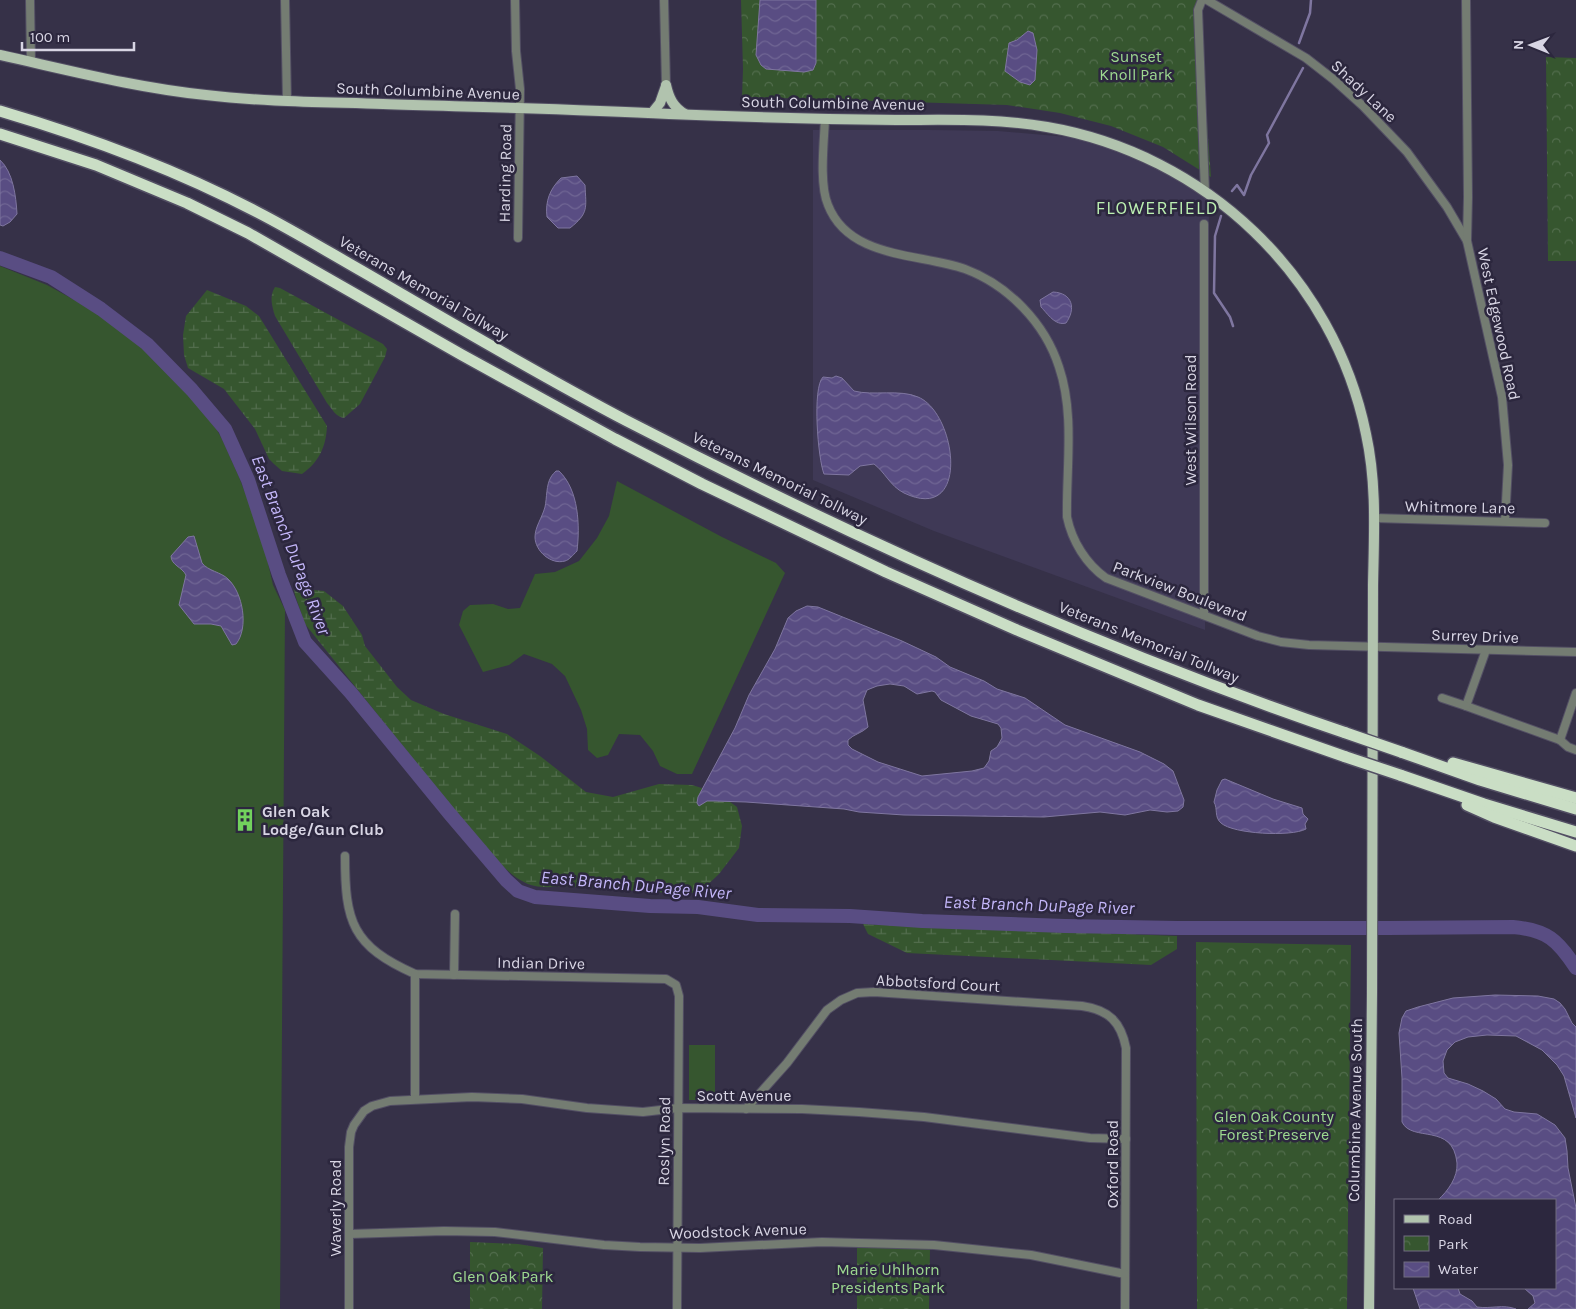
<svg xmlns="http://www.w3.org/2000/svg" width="1576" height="1309" font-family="Karla,sans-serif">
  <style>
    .built { fill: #3f3956 }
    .grass { fill: #36562f }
    .wetland { fill: url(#wetland-marsh) }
    .park { fill: url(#park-crowns) }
    .water { fill: url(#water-waves); stroke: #7f76a0; fill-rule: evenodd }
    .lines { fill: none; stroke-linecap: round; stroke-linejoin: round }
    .stream { stroke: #7f76a0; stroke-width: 2.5 }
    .river { stroke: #594d83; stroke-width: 14 }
    .minor-casing { stroke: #534f64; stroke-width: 10 }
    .major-casing { stroke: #534f64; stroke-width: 12 }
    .highway-casing { stroke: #534f64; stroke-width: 14 }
    .minor { stroke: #747c72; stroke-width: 8 }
    .major { stroke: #b1c3ae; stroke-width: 10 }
    .highway { stroke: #cadec5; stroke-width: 11 }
    .highway-bridge-casing { stroke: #534f64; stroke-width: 14; stroke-linecap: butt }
    .highway-bridge { stroke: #cadec5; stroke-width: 11 }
    .labels { text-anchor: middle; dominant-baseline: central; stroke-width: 5; stroke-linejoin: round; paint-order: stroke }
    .park-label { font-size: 16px; fill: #9dd990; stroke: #2c273e }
    .street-label { font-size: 16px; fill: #d8d5e4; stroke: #2c273e }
    .poi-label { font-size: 16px; font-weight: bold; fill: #d8d5e4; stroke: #2c273e; text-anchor: start }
    .neighbourhood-label { font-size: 18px; letter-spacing: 1px; fill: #bcf0b1; stroke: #2c273e }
    .water-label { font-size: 18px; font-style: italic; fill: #c3b6f9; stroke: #2c273e }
  </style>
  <defs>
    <pattern id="wetland-marsh" width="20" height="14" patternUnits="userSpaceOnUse" patternTransform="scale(1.25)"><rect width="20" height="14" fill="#36562f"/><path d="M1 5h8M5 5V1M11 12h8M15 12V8" fill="none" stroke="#526d4d"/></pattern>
    <pattern id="park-crowns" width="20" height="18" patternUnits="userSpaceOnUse" patternTransform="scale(1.25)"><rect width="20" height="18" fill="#36562f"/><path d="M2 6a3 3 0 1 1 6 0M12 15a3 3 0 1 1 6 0" fill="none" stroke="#526d4d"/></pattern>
    <pattern id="water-waves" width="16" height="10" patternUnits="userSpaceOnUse" patternTransform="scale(1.25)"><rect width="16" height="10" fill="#594d83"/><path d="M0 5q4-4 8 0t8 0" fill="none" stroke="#706694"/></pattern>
  </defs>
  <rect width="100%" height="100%" fill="#363148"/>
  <path class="built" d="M813 130H930L998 131 1079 138 1122 153 1162 171 1209 200 1205 630 934 531 813 480Z"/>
  <g class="grass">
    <path d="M0 266 47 285 78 302 123 331 154 359 201 408 213 423 222 439 239 477 262 537 273 585 285 610 280 1309H0Z"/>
    <path d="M617 481 722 537 776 563 785 573 692 774H677L660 766 653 751 640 735 619 734 608 755 597 758 588 750 587 729 581 710 565 676 552 664 524 654 509 665 483 672 459 625 463 611 470 605 493 604 508 609 520 608 535 574 555 572 579 561 597 538 609 516Z"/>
    <rect x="689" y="1045" width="26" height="55"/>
  </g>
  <g class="wetland">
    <path d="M275 287 280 288 383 344 387 349 385 357 360 404 344 418C336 417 332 409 327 403L275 316C272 306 269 296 275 287Z"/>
    <path d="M207 290 246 306 259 316 327 426C326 447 319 462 302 474L282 471 274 464 269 459 255 429 224 389 188 368 184 355 183 335 186 316Z"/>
    <path d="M294 588 324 591 343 606 362 635 365 646 397 687 411 700 444 714 507 734 540 756 586 792 613 797 659 784 692 785 718 793 737 807 742 826 739 848 719 874 701 891 686 894 561 886C549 888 533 888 522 881 501 869 483 844 467 826L305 624 295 595Z"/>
    <path d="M863 924 1177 936V949L1151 965 907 953 868 934Z"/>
  </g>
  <g class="park">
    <path d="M741 0H1198L1211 177 1163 147 1111 126 1060 113 1007 105 742 97 743 69Z"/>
    <path d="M1546 57 1576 58V261H1548Z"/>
    <path d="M1196 942 1351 945 1347 1309H1197Z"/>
    <path d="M470 1242 518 1244 543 1248 542 1309H470Z"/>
    <path d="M857 1246 930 1249 929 1309H857Z"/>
  </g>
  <g class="water">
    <path d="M760 0H816V63L813 70 804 72 766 69 761 65 756 55Z"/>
    <path d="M1028 31 1033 33 1037 50 1035 80 1030 85 1020 82 1005 71 1009 43 1017 40Z"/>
    <path d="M0 160C13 172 16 196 17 214L10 222 3 226 0 225Z"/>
    <path d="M577 176 585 185C586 208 589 213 570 228H558L547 217C545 201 550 189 561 178Z"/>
    <path d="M1053 292C1073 293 1076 309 1066 323 1055 326 1048 314 1041 307L1040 300Z"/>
    <path d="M836 376 842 378 854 391C873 396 900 389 918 397 957 413 971 525 904 493 890 486 885 472 874 464L860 466 849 475 824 474C818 459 812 388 823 377L832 378Z"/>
    <path d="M556 471H559C579 490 580 526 577 551 573 555 569 560 565 561 551 565 535 551 535 537 535 527 542 518 545 507 547 498 546 485 551 477 552 475 555 472 556 471Z"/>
    <path d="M194 536 202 563C208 571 221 572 228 579 243 593 249 628 236 644L232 645 221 626 211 624H194L179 605 186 575C182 567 171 565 171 556L188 537Z"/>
    <path d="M807 606 818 607 902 641 936 657 950 667 984 681 997 689 1025 698 1065 725 1140 752 1164 764 1173 771 1184 800 1183 807 1178 811 1167 812 1150 810 1125 815 1100 812 1044 817 904 815 859 812 844 809 746 802 715 801H707L699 806 697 803 698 797 735 728 749 695 775 649 788 618 796 611ZM890 684 904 686 917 694 932 691 935 692 941 700 971 716 998 724 1001 728 1002 738 997 747 991 751 989 761 984 768 972 771 922 776 878 762 852 749 848 745V740C854 734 862 733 868 727L863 700 867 690 877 686Z"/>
    <path d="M1225 779 1273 799 1302 808 1303 814 1308 819 1305 824 1306 829C1291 837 1233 834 1221 823 1214 817 1218 809 1214 802L1217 790 1222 780Z"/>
    <path d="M1495 995 1538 996 1554 999 1560 1003 1565 1009 1572 1023 1576 1027V1118L1564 1076 1557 1065 1542 1050 1516 1036 1487 1035 1468 1037 1455 1042 1447 1050 1443 1061 1444 1073 1448 1078 1468 1084 1483 1091 1496 1099 1505 1109 1514 1112 1537 1114 1555 1125 1565 1138 1567 1151 1568 1168 1576 1208V1309H1528L1535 1303 1533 1296 1524 1288H1555V1200H1438C1448 1191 1458 1177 1457 1163 1453 1122 1412 1143 1402 1122V1078L1399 1033 1402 1018 1406 1011 1418 1007 1453 998Z"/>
    <path d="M1413 1288H1458L1460 1294 1472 1301 1477 1307C1491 1309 1503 1304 1516 1309H1420Z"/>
  </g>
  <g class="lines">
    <g class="stream">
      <path d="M1299 43 1310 13 1311 0"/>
      <path d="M1232 191 1237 185 1244 195 1251 175 1269 143 1267 135 1303 68"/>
      <path d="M1221 216 1215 236 1214 293 1230 317 1233 326"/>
    </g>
    <path class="river" d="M0 258 51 277 101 309 147 344 192 390 225 429 248 480 279 575 305 642 351 693 449 813 506 880 518 891 535 897 650 906 698 907 758 915 850 916 922 921 1065 926 1178 928H1388L1513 927C1547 930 1558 940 1576 968"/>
    <defs>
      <g id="minor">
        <path d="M30 0 31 62"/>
        <path d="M285 0 287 101"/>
        <path d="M515 0 516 51 520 89 518 238"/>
        <path d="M664 0 666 85"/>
        <path d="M1202 0 1198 10 1205 192"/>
        <path d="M1207 0 1306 58 1333 79 1363 106 1407 152 1447 207 1467 241"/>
        <path d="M1466 0 1468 197 1467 241 1502 397 1508 465 1505 521"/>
        <path d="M825 119C824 142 819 184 828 205 849 259 919 253 965 269 1008 285 1045 323 1059 367 1075 414 1066 468 1067 517 1072 541 1086 564 1106 578L1258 636 1281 642 1309 645 1576 652"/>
        <path d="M1204 224V615"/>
        <path d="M1374 518 1545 523"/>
        <path d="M1486 650 1466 706 1560 740 1568 747 1576 750"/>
        <path d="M1442 698 1466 706"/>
        <path d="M1560 740 1576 693"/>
        <path d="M345 856C345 922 352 946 415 974L666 979 676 985 679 996 677 1309"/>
        <path d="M415 974V1099"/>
        <path d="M454 975 455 914"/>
        <path d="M746 1109 787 1063 827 1010 841 1000 857 993 874 992 1082 1006C1109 1010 1121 1022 1126 1048L1125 1309"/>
        <path d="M349 1234 444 1231 495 1232 604 1245 640 1247 700 1248 822 1242 934 1245 1031 1255 1125 1274"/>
        <path d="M349 1309V1147L351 1132 354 1125 364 1111 372 1106 390 1101 472 1097 522 1099 587 1108 643 1112 678 1108 802 1109 859 1112 924 1117 1090 1138 1126 1139"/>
      </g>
      <g id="major">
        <path d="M0 55C68 70 137 88 206 95 265 102 324 102 383 104 478 107 573 109 669 114 744 117 820 119 896 120 946 120 997 118 1047 127 1205 154 1334 276 1366 434 1377 484 1374 534 1373 585L1372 993 1369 1309"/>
        <path d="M666 85C669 98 673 107 685 114"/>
        <path d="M652 113 660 103 666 86"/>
      </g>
      <g id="highway">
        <path d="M0 111C88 137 175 169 257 212 294 231 330 253 367 274 453 324 539 375 627 421 859 541 1099 649 1346 733"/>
        <path d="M0 134 96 165 187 203 248 233 462 355 615 439 702 484 886 572 1017 630 1198 705 1346 757"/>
        <path d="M1401 752 1480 780 1576 809"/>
        <path d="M1453 763 1576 798"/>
        <path d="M1400 775 1484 804 1576 832"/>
        <path d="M1467 805 1494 817 1576 846"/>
      </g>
    </defs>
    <use href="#minor" class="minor-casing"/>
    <use href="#major" class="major-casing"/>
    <use href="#highway" class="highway-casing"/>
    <use href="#minor" class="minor"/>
    <use href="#major" class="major"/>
    <use href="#highway" class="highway"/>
    <defs>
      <g id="highway-bridge">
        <path d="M1346 733 1401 752"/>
        <path d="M1346 757 1400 775"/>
      </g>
    </defs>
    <use href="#highway-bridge" class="highway-bridge-casing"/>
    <use href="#highway-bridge" class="highway-bridge"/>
  </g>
  <defs>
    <symbol id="building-bare" viewBox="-9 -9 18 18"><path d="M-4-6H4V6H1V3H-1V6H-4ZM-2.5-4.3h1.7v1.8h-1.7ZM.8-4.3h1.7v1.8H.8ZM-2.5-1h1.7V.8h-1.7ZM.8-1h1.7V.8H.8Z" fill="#72d25d" stroke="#2c273e" stroke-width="2.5" paint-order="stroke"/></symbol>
  </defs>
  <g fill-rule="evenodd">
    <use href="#building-bare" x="229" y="804" width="32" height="32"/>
  </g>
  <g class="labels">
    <g class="park-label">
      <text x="1136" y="56">Sunset<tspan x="1136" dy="18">Knoll Park</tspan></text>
      <text x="1274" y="1116">Glen Oak County<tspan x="1274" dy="18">Forest Preserve</tspan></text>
      <text x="888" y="1269">Marie Uhlhorn<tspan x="888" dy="18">Presidents Park</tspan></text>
      <text x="503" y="1276">Glen Oak Park</text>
    </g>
    <g class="street-label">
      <text transform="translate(428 91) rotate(2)">South Columbine Avenue</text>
      <text transform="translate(1364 91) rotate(43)">Shady Lane</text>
      <text transform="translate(833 103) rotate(1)">South Columbine Avenue</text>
      <text transform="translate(505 173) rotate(-89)">Harding Road</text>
      <text transform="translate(424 288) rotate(30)">Veterans Memorial Tollway</text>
      <text transform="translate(1499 324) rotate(78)">West Edgewood Road</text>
      <text transform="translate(1190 420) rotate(-90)">West Wilson Road</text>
      <text transform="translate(780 478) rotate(26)">Veterans Memorial Tollway</text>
      <text transform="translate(1460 507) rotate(1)">Whitmore Lane</text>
      <text transform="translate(1180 591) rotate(21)">Parkview Boulevard</text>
      <text transform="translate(1475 636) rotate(2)">Surrey Drive</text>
      <text transform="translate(1149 642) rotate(22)">Veterans Memorial Tollway</text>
      <text transform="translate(541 963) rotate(1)">Indian Drive</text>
      <text transform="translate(938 983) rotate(3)">Abbotsford Court</text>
      <text x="744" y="1095">Scott Avenue</text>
      <text transform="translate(1355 1110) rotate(-89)">Columbine Avenue South</text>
      <text transform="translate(664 1141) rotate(-89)">Roslyn Road</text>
      <text transform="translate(1112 1164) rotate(-90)">Oxford Road</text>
      <text transform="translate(335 1208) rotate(-90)">Waverly Road</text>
      <text transform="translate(738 1231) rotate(-2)">Woodstock Avenue</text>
    </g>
    <g class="poi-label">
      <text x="262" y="811">Glen Oak<tspan x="262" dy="18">Lodge/Gun Club</tspan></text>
    </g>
    <g class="neighbourhood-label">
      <text x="1157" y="208">FLOWERFIELD</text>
    </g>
    <g class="water-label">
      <text transform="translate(291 545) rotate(69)">East Branch DuPage River</text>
      <text transform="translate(636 885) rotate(5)">East Branch DuPage River</text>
      <text transform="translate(1039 905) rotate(2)">East Branch DuPage River</text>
    </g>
  </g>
  <rect x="1394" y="1199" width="162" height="90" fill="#2c273e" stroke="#716d80"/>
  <rect x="1404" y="1215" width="25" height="8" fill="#b1c3ae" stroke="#716d80"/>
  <text x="1438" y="1224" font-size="15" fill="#d8d5e4">Road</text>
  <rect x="1404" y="1236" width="25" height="15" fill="url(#park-crowns)" stroke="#716d80"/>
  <text x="1438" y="1249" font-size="15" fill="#d8d5e4">Park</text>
  <rect x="1404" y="1262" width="25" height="15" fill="url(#water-waves)" stroke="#716d80"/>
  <text x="1438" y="1274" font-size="15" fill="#d8d5e4">Water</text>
  <g transform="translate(1531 45) rotate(271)" stroke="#2c273e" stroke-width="4" paint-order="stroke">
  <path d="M0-4L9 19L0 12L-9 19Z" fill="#d8d5e4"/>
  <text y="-8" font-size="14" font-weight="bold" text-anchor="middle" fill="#d8d5e4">N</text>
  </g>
  <path d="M22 42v8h112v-8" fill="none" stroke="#d8d5e4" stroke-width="2.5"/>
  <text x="30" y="42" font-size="15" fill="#d8d5e4" stroke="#2c273e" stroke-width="4" paint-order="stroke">100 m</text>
</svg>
